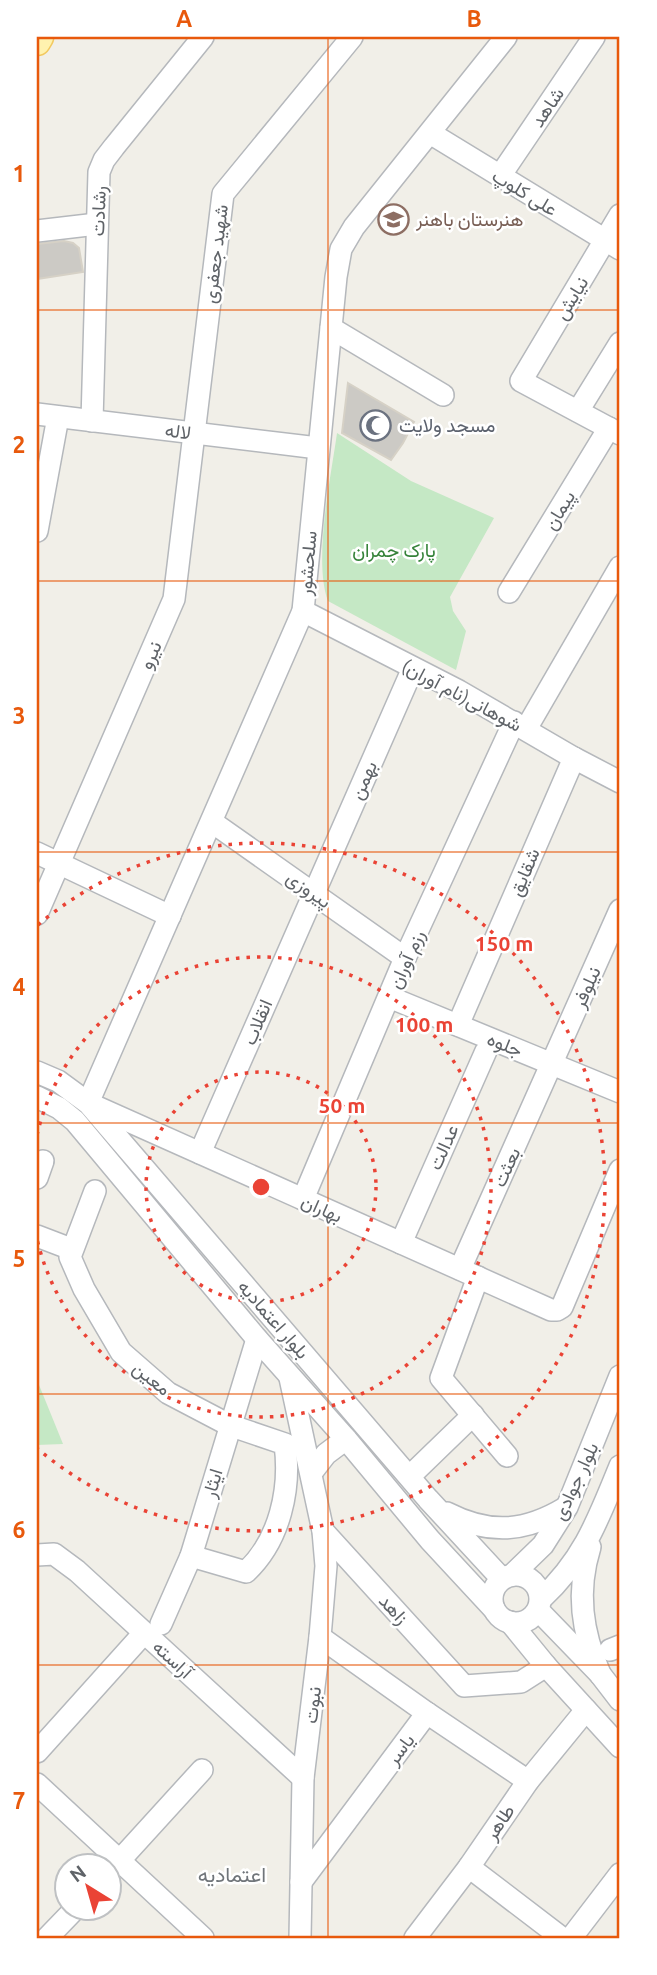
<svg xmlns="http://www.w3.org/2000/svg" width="657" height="1975" font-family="Ubuntu,Vazirmatn,sans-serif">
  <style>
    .green { fill: #c5e8c5 }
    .building { fill: #cccac5; stroke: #d6d1c6; stroke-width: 2 }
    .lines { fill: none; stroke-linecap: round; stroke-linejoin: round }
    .minor-casing { stroke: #b5b8bc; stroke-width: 24 }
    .major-casing { stroke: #f2c960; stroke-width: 29 }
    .minor { stroke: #fff; stroke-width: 21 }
    .major { stroke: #fff2af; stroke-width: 26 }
    .grid { fill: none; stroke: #e8590c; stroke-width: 2; stroke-opacity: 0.55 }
    .ring { fill: none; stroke: #ea4335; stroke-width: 3.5; stroke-dasharray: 3.5 7 }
    .labels { text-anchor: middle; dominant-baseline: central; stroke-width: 5; stroke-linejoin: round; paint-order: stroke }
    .street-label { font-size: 19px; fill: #5f6368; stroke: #fff }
    .education-label { font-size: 19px; fill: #785e54; stroke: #fff; text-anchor: start }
    .worship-label { font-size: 19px; fill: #5b616d; stroke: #fff; text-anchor: start }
    .park-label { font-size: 19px; fill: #348238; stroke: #fff }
    .neighbourhood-label { font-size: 21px; fill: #70757a; stroke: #fff }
    .centre { fill: #ea4335; stroke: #fff; stroke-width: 3.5 }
    .ring-label { font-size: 21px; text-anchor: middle; font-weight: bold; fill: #ea4335; stroke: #fff; stroke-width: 5; stroke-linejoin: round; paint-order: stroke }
    .neatline { fill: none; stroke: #e8590c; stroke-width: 2.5 }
    .grid-label { font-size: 23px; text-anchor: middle; font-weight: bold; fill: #e8590c }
  </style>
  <rect width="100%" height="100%" fill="#f1efe8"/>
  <g class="green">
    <path d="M337 433 411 481 494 518 450 597 453 611 466 631 456 670 328 601C313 561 331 477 337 433Z"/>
    <path d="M37 1380 63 1444 37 1445Z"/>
  </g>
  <g class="building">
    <path d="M64 241 73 243 79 248 83 272 37 279V244Z"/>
    <path d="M348 383 414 422 403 443 391 460 342 433Z"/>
  </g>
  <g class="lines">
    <defs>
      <g id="minor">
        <path d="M506 37 354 227 341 249 336 277 303 611 88 1103 551 1310H557L562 1307 620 1170"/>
        <path d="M430 133 620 249"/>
        <path d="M500 176 594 37"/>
        <path d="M620 215 521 381 620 434"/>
        <path d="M37 231 97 224"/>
        <path d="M331 328 443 395"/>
        <path d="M578 411 620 343"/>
        <path d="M37 414 318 448"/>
        <path d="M92 421 99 172 104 160 114 147 203 37"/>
        <path d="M37 531 58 417"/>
        <path d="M509 592 609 428"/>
        <path d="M303 611 459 691 574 758 620 782"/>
        <path d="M526 729 620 567"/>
        <path d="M212 822 405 958"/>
        <path d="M37 853 170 916"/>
        <path d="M37 914 174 599 223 194 352 37"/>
        <path d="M389 997 620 1092"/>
        <path d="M458 1025 574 758"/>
        <path d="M37 1072 58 1081 88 1103 428 1499 502 1579"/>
        <path d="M37 1097 59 1108 75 1121 257 1339 346 1439 430 1540 494 1609"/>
        <path d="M200 1153 413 668"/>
        <path d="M37 1178 43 1161"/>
        <path d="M95 1191 70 1257 84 1289 121 1352 168 1393 229 1425 285 1444C291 1489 280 1540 246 1572L191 1556"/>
        <path d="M303 1199 405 958 514 722"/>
        <path d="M37 1236 71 1249"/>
        <path d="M401 1243 486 1051"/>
        <path d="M460 1269 620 910"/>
        <path d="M478 1277 441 1378 507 1456"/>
        <path d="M290 1378 323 1531 326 1566 320 1637 303 1778 300 1938"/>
        <path d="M312 1472 326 1454 346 1439"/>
        <path d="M410 1476 473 1415"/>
        <path d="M447 1513C490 1535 525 1532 565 1508"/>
        <path d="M323 1531 464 1686 521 1682 546 1666"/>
        <path d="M590 1547C576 1592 582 1632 600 1674"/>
        <path d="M37 1555 54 1554 77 1571 303 1778"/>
        <path d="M512 1575 543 1545 567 1507 620 1376"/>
        <circle cx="516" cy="1599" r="24"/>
        <path d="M541 1599C584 1559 598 1520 620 1466"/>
        <path d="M538 1610 600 1674 620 1700"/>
        <path d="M510 1622 546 1666 620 1747"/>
        <path d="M161 1624 191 1556 257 1339"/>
        <path d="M320 1637 427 1713 528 1781"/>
        <path d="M610 1650 620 1646"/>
        <path d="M37 1752 144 1633"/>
        <path d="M37 1784 203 1938"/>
        <path d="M469 1867 562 1938"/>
        <path d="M110 1871 202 1770"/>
        <path d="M301 1882 427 1713"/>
        <path d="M47 1938 75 1909"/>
        <path d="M415 1938 469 1867 528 1781 586 1710"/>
        <path d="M571 1938 620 1874"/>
      </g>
      <path id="major" d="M37 42 40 37"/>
    </defs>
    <use href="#minor" class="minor-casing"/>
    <use href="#major" class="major-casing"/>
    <use href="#minor" class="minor"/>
    <use href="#major" class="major"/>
  </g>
  <path class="grid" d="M328 37V1938M37 310H620M37 581H620M37 852H620M37 1123H620M37 1394H620M37 1665H620"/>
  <g class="ring">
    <circle cx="261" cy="1187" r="115"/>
    <path d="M37 1135A230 230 0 1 1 37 1239"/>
    <path d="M38 925A344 344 0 1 1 38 1449"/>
  </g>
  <defs>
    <symbol id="school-ring" viewBox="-11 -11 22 22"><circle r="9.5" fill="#fff" stroke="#8d6e63" stroke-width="1.5"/><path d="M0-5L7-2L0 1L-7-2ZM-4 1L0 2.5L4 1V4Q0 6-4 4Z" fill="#8d6e63"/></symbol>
    <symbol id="mosque-ring" viewBox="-11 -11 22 22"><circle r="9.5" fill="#fff" stroke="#6b7280" stroke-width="1.5"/><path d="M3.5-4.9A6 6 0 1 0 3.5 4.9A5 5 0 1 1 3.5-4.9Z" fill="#6b7280"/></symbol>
  </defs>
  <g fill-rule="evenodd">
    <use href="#school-ring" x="376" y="202" width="35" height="35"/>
    <use href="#mosque-ring" x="358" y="408" width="35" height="35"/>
  </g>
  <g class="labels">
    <g class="street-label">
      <text transform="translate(547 107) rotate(-56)">شاهد</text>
      <text transform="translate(525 192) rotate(31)">علی کلوپ</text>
      <text transform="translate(98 211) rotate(-88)">رشادت</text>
      <text transform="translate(215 254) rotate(-83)">شهید جعفری</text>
      <text transform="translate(571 298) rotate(-59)">نیایش</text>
      <text transform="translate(178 431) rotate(7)">لاله</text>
      <text transform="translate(559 510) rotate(-59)">پیمان</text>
      <text transform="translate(307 563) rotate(-85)">سلحشور</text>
      <text transform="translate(150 655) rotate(-66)">نیرو</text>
      <text transform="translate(462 695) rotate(28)">شوهانی(نام آوران)</text>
      <text transform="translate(363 780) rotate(-66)">بهمن</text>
      <text transform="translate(524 872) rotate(-67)">شقایق</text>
      <text transform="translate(309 889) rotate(35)">پیروزی</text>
      <text transform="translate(406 959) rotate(-66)">رزم آوران</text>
      <text transform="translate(586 987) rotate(-66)">نیلوفر</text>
      <text transform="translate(257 1022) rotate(-67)">انقلاب</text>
      <text transform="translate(505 1044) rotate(22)">جلوه</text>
      <text transform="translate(443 1147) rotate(-66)">عدالت</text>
      <text transform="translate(506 1167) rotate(-66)">بعثت</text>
      <text transform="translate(322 1208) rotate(24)">بهاران</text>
      <text transform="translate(274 1319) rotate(49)">بلوار اعتمادیه</text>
      <text transform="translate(152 1378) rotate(39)">معین</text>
      <text transform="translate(575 1481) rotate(-65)">بلوار جوادی</text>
      <text transform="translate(212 1483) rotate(-74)">ایثار</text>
      <text transform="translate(394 1609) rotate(48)">زاهد</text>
      <text transform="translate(173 1659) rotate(43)">آراسته</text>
      <text transform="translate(312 1705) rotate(-83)">نبوت</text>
      <text transform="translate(400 1749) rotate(-53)">یاسر</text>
      <text transform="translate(499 1822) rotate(-56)">طاهر</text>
    </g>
    <g class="education-label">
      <text x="416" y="219">هنرستان باهنر</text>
    </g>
    <g class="worship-label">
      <text x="399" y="425">مسجد ولایت</text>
    </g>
    <g class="park-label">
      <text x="394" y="550">پارک چمران</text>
    </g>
    <g class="neighbourhood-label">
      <text x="232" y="1874">اعتمادیه</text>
    </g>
  </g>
  <circle cx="261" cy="1187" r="10" class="centre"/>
  <g class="ring-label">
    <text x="504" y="951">150 m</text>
    <text x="424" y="1032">100 m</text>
    <text x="342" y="1113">50 m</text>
  </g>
  <rect width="657" height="1975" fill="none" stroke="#ffffff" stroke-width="77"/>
  <g transform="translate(88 1887) rotate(323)"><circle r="33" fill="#ffffff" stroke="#bfc1c3" stroke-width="2"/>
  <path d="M0-5L12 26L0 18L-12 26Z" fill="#ea4335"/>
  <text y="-10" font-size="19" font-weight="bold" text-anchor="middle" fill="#5f6368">N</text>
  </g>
  <rect x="38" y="38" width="580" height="1899" class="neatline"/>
  <g class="grid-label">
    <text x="184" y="27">A</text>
    <text x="474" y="27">B</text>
    <text x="19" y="182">1</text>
    <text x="19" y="453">2</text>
    <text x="19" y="724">3</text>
    <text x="19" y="995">4</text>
    <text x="19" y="1267">5</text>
    <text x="19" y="1538">6</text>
    <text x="19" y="1809">7</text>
  </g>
</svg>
